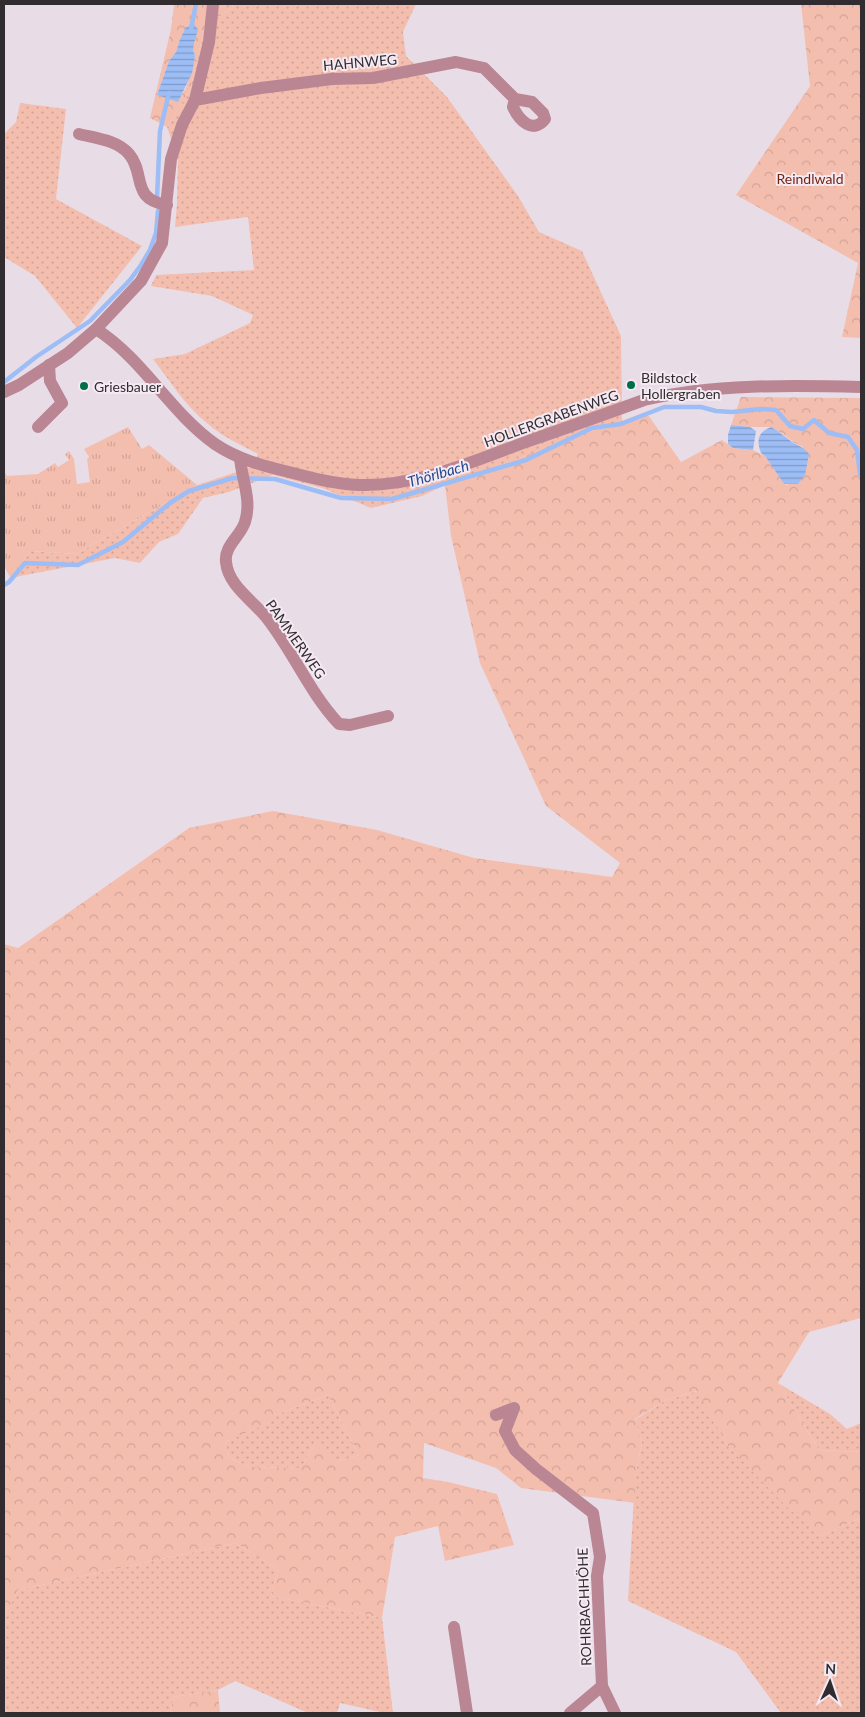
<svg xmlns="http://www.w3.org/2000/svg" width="865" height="1717" font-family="Lato,sans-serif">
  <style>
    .grass { fill: url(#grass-dots) }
    .forest { fill: url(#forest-crowns); fill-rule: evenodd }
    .park { fill: url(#park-tufts) }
    .water { fill: url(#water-rules) }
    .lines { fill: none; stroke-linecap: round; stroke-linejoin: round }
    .stream { stroke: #9cbdf5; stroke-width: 4.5 }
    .minor { stroke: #ba8693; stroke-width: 12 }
    .poi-dot { fill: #006f48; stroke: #f5eaf4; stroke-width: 2 }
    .labels { text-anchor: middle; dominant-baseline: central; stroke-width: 4; stroke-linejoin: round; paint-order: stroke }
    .street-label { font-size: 14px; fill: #302c2f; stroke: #f5eaf4 }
    .park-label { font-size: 14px; fill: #75240e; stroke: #f5eaf4 }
    .poi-label { font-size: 14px; fill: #302c2f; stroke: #f5eaf4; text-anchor: start }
    .water-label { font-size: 15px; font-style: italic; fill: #254a8c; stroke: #f5eaf4 }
  </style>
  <defs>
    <pattern id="grass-dots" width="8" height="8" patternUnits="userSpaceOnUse" patternTransform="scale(1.25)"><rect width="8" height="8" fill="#f4beaf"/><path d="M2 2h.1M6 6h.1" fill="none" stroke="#d2a397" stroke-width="1.8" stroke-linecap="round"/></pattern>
    <pattern id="forest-crowns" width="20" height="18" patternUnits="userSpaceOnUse" patternTransform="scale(1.25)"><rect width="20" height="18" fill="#f4beaf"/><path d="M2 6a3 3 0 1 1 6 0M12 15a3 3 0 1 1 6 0" fill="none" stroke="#d2a397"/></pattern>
    <pattern id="park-tufts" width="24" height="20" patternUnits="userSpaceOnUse" patternTransform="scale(1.25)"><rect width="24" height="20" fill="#f4beaf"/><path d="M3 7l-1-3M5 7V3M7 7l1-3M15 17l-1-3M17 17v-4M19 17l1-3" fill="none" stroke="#d2a397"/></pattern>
    <pattern id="water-rules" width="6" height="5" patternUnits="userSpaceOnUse" patternTransform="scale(1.25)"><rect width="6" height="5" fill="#9cbdf5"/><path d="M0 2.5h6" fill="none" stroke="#809ac7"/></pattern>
  </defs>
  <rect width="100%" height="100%" fill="#e8dde7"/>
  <g class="grass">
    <path d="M233 4H416L403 32 406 56 447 97 518 196 539 232 582 251 621 336 622 421 445 485 422 496 371 508 322 488 273 475 229 492 203 498 178 534 159 542 140 563 115 558 15 577 9 582 30 551 76 554 197 485 252 467 258 454C241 445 223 437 208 424 186 407 170 381 153 359L185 354 250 323 253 315 212 296 151 286 156 275 254 270 248 217 175 227 177 203 178 160 167 127 190 90 205 26 232 8Z"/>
    <path d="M20 103 66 109 56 199 142 246 77 328 35 276 4 257V134L16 122Z"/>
    <path d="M778 1383 830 1414 847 1429 861 1423V1452L819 1450Z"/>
    <path d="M698 1391 728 1446 820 1536 861 1518V1713H781L736 1652 628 1601 635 1477 642 1442 635 1420 666 1400Z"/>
    <path d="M328 1395 359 1455 336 1462 314 1446 301 1468 250 1467 229 1458 225 1442 274 1420 275 1415Z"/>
    <path d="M236 1543 278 1569 271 1596 382 1618 393 1713H384L340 1703 337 1713H308L235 1681 218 1690 174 1697 170 1713H4V1617L18 1590Z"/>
  </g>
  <g class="forest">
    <path d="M174 4H233L232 8 205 26 190 90 167 127 150 118 171 29ZM193 25V50L195 56 186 88 179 99 157 95 169 61 176 52 180 39 186 27Z"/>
    <path d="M801 4H861V338L842 337 858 263 736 195 810 86Z"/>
    <path d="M741 397 861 398V1318L809 1332 778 1383 819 1450 861 1452V1518L820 1536 785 1505 728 1446 697 1391 666 1400 635 1419 642 1442 635 1477V1503L521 1488 496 1468 424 1443 423 1478 448 1482 497 1494 514 1545 445 1561 438 1526 395 1537 382 1618 271 1596 278 1569 236 1543 18 1590 4 1617V944L18 948 189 828 273 811 377 830 474 858 612 877 620 863 546 806 480 663 451 536 445 485 646 412 681 462 722 440 733 448 753 450 765 456 784 484 788 485 803 447 793 442 783 434 771 427H750L731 425ZM328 1395 359 1455 336 1462 321 1442 314 1446 301 1468 250 1467 229 1458 225 1442 275 1420V1415Z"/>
    <path d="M218 1690 220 1713H170L174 1697Z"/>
  </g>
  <path class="park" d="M128 427 142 449 149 445 197 485 76 554 30 551 11 579 4 566V471L7 476 38 474 55 463 58 467 69 460 65 454 69 451 74 459 77 484 90 482 87 459 89 457 84 449Z"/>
  <g class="water">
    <path d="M193 25H195L198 30 194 43 193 50 195 56 192 73 178 102 157 95 169 61 176 52 180 39 186 27Z"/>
    <path d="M731 425 750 427 756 431 753 450 733 448 728 444V435Z"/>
    <path d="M771 427C779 431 785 437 792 442 799 446 804 447 809 454L805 475 798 484H784L765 456 761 453C756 440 758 432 771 427Z"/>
  </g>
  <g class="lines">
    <g class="stream">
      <path d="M191 29 196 4"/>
      <path d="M157 198 160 131 169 93"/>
      <path d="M4 382 36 357 90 321 130 280 141 265 150 250 156 233 158 211"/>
      <path d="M4 585 9 582 25 563 78 565 123 542 170 503 189 491 233 478 275 479 341 498 392 499 526 460 592 428 621 424 664 407H701L716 411 732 412 761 409 776 410 790 426 803 429 814 420 829 433 848 437 857 450 860 474H861"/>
    </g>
    <g class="minor">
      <path d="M195 100 261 88 332 79 373 78 456 62 484 68 515 99 532 102 543 113 545 119C533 135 519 120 513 107L515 99"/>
      <path d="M79 134C95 138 117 140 129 154 146 174 130 199 167 205"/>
      <path d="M96 329C143 359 170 412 215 444 237 459 263 466 289 472 312 478 335 484 359 485 415 487 472 462 523 443 563 429 603 415 644 400 712 384 791 385 861 387"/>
      <path d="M4 392 19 385 68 353 96 329 141 281 162 243 171 159 182 125 195 100 209 42 213 4"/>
      <path d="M38 427 62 403 50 381 49 365"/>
      <path d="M240 458C242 481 252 500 245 522 240 537 224 546 226 562 228 585 252 600 266 617 293 651 309 692 339 724L350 725 388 716"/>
      <path d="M496 1415 514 1408 505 1431 515 1450 536 1469 593 1513 600 1557 597 1576 602 1686 615 1713"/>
      <path d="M454 1627 467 1713"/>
      <path d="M570 1713 602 1686"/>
    </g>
  </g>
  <g class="poi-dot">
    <circle cx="631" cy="385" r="5"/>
    <circle cx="84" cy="386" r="5"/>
  </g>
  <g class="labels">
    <g class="street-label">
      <text transform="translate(360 62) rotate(-5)">HAHNWEG</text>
      <text transform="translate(551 418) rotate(-20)">HOLLERGRABENWEG</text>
      <text transform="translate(296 639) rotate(55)">PAMMERWEG</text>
      <text transform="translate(584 1607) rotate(-92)">ROHRBACHHÖHE</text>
    </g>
    <g class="park-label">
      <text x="810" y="178">Reindlwald</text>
    </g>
    <g class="poi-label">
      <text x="641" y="377">Bildstock<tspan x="641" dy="16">Hollergraben</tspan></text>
      <text x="94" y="386">Griesbauer</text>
    </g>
    <g class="water-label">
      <text transform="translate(438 473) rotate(-16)">Thörlbach</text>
    </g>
  </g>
  <rect width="865" height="1717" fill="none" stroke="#302c2f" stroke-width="10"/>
  <g transform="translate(830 1682) rotate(3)" stroke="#f5eaf4" stroke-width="4" paint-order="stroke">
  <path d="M0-4L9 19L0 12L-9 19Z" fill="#302c2f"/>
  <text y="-8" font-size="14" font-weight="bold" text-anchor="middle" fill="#302c2f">N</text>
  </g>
</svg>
